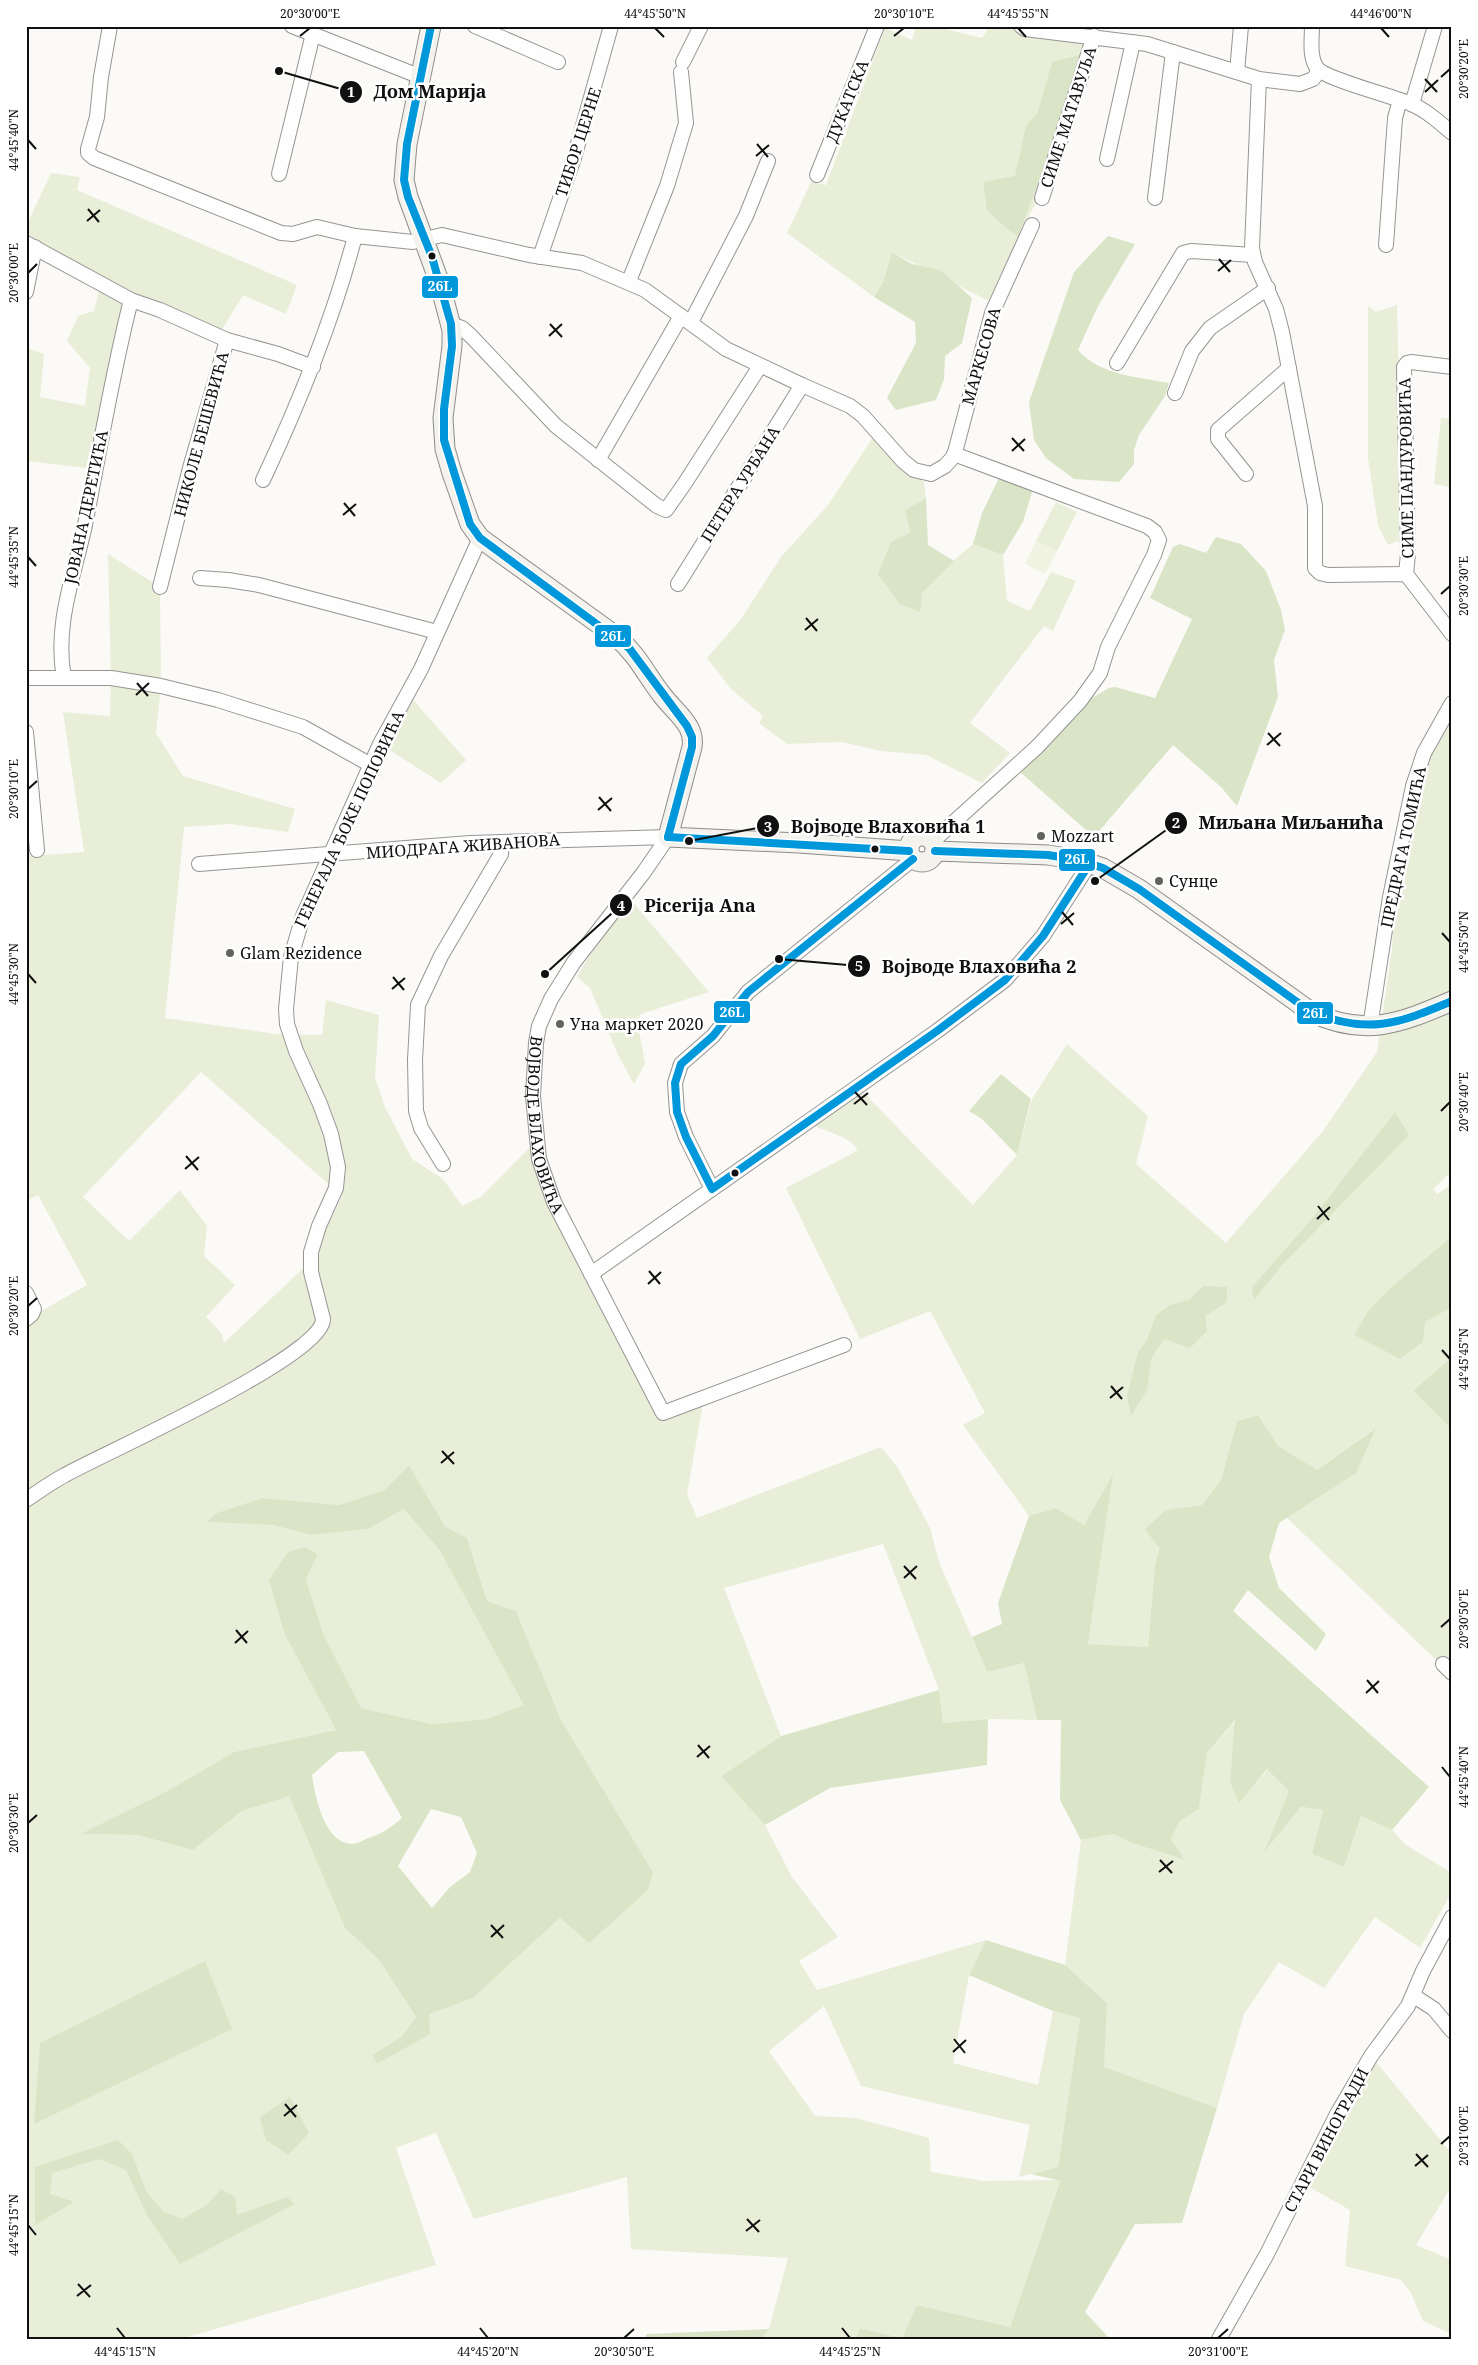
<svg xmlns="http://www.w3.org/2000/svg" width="1478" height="2365" font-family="'Noto Serif',serif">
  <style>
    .green { fill: #e8eed8; fill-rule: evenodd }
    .forest { fill: #dae5c7; fill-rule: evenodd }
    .pitch { fill: #f0f3e2 }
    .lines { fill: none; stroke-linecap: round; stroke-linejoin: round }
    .street-casing { stroke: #969594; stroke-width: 16 }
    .secondary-casing { stroke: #8d8c8a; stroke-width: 21 }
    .street { stroke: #fffefe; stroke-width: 14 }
    .secondary { stroke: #f4f2ec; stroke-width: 19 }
    .bus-1-casing { stroke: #fff; stroke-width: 11 }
    .bus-1 { stroke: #0098da; stroke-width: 8 }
    .ticks { fill: none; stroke: #101010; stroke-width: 2 }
    .bus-dot { fill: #101010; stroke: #fff; stroke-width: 2 }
    .poi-dot { fill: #636260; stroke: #fff; stroke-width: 2 }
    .labels { text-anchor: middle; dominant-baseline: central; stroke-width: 5; stroke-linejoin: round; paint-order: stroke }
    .street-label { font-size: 16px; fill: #101010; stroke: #fff }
    .poi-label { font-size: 16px; fill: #101010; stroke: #fff; text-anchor: start }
    .leader { fill: none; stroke: #101010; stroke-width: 2 }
    .callout-dot { fill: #101010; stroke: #fff; stroke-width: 2 }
    .mark-label { font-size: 15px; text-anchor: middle; font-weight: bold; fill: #fff }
    .callout-label { font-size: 18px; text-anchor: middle; font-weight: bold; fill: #101010; stroke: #fff; stroke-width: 5; stroke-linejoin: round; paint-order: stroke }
    .line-badge { stroke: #fff; stroke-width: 2 }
    .badge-label { font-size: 14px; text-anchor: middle; font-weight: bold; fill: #fff }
    .neatline { fill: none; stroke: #101010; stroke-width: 2 }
    .ticks-label { font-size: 12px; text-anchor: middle; fill: #101010 }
  </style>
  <rect width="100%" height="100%" fill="#fcfaf6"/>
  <g class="green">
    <path d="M916 26H933L982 38 990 26H1013L1018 34 1086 38 1036 203 1021 230 989 301 892 252 883 282 874 297 787 233 811 182 826 185 885 28 912 40Z"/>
    <path d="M51 173 80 177 77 190 297 285 286 314 243 295 218 336 131 300 96 469 26 461V348L44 354 40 397 85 406 90 368 67 341 78 316 94 311 101 284 26 243V226Z"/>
    <path d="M1397 305 1403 543 1397 541 1388 545 1378 525 1368 458V306L1376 312Z"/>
    <path d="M1441 418 1452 419V487L1434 484Z"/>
    <path d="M874 436 894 458 924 482 926 498 905 510 922 593 941 571 973 544 1003 555 1007 601 1030 611 1051 572 1076 581 1053 631 1044 626 970 723 1010 753 982 783 926 755 882 751 841 742 787 744 759 723 763 716 731 689 707 658 741 619 781 557 828 505Z"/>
    <path d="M1056 502 1077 512 1057 551 1036 541Z"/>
    <path d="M108 554 160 587 161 686 156 733 183 776 295 809 288 832 230 824 184 827 165 1018 276 1034 322 1035 326 1000 379 1015 375 1078 385 1107 412 1159 443 1179 462 1206 481 1197 536 1141 539 1159 663 1413 704 1398 687 1494 697 1518 881 1447 898 1468 930 1528 939 1562 987 1672 1024 1663 1037 1720 988 1719 943 1723 939 1690 883 1544 724 1588 781 1736 721 1776 765 1825 792 1877 838 1937 799 1961 817 1990 986 1940 969 1975 953 2063 1038 2085 1053 2011 1080 2018 1058 2167 1019 2177 1030 2125 861 2086 824 2006 769 2051 815 2116 856 2118 929 2138 931 2172 984 2181 1060 2180 1010 2327 917 2305 902 2338 861 2328 856 2339H761L769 2329 788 2258 631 2249 627 2177 474 2219 436 2133 396 2148 436 2265 181 2339H26V1313L29 1318 87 1285 38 1195 26 1201V832L30 856 84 852 63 712 110 716 111 678ZM201 1072 342 1196 311 1261 224 1343 222 1334 206 1317 235 1285 204 1256 207 1226 180 1190 129 1241 83 1197ZM409 1465 445 1526 467 1538 487 1601 516 1611 561 1720 653 1872 589 1942 560 1918 473 1998 428 2014 377 2064 372 2055 401 2037 416 2017 379 1960 345 1928 289 1795 242 1811 193 1850 137 1835 82 1834 169 1790 234 1752 336 1730 285 1635 305 1547 318 1554 306 1579 323 1633 361 1708 432 1724 487 1719 525 1705 440 1551 404 1509 368 1529 311 1535 273 1525 208 1522 263 1498 339 1505 384 1490Z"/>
    <path d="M408 694 466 760 441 783 380 744Z"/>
    <path d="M1452 717V1171L1433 1189 1437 1194 1452 1184V1236L1389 1289 1368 1311 1354 1335 1400 1359 1423 1342 1424 1322 1452 1307V1357L1413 1391 1452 1430V1675L1286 1517 1375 1428 1317 1470 1277 1446 1258 1415 1237 1421 1221 1480 1202 1505 1166 1510 1155 1564 1148 1647 1088 1644 1112 1476 1084 1525 1056 1508 1029 1516 963 1425 985 1413 930 1311 860 1339 786 1188 857 1151C856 1138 824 1131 812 1125L861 1090 973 1205 1017 1155 1032 1099 1067 1044 1148 1116 1136 1164 1226 1243 1323 1131 1377 1052 1392 949 1396 883 1422 771Z"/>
    <path d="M630 899 709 992 641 1014 637 1020 645 1063 634 1084 619 1057 590 988 577 977 588 958Z"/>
    <path d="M1236 1720 1230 1782 1239 1802 1268 1769 1289 1791 1265 1850 1301 1807 1323 1810 1312 1854 1344 1867 1361 1816 1392 1830 1406 1845 1452 1873V1892L1420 1948 1375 1917 1324 1988 1279 1962 1244 2014 1217 2108 1103 2067 1107 2003 1065 1965 1081 1840 1114 1834 1129 1842 1185 1860 1171 1839 1180 1821 1199 1809 1207 1753Z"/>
    <path d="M1371 2056 1452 2154V2185L1416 2245 1452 2260V2334L1423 2321 1411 2293 1401 2280 1345 2266 1350 2210 1302 2183Z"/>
  </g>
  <g class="forest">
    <path d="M1079 55 1058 131 1018 236 1006 228 987 210 983 182 1015 176 1026 126 1038 112 1052 62Z"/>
    <path d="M1108 236 1135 244 1097 308 1078 350C1099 375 1138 377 1169 383L1165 396 1139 435 1134 450V464L1119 482 1074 479 1046 458 1034 440 1029 402 1074 272Z"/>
    <path d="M892 252 912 264 940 270 972 298 962 343 945 356 944 379 936 400 896 410 887 398 916 343 915 322 874 297 883 282Z"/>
    <path d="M999 478 1033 489 1023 522 1003 555 973 544 982 513Z"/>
    <path d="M926 498 928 545 954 561 922 593 920 612 900 604 878 574 891 542 910 533 905 510Z"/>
    <path d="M1216 537 1241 544 1266 571 1281 610 1285 630 1274 660 1278 697 1237 806 1221 787 1173 745 1094 837 1020 772 1075 718 1090 699 1109 688 1115 687 1155 698 1192 619 1150 598 1173 547 1180 544 1206 553Z"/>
    <path d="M1001 1074 1031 1099 1017 1155 982 1119 969 1111Z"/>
    <path d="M1395 1112 1409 1135 1283 1264 1254 1300 1252 1287 1312 1219Z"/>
    <path d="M1452 1236V1307L1425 1322 1423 1342 1400 1359 1354 1335 1368 1311 1389 1289Z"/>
    <path d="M1203 1286 1227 1287V1302L1205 1316 1207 1331 1190 1348 1164 1339 1151 1359 1147 1390 1131 1416 1127 1396 1138 1352 1147 1340 1156 1315 1170 1305 1189 1300Z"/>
    <path d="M1452 1357V1430L1413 1391Z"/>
    <path d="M1258 1415 1278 1446 1317 1470 1376 1428 1356 1473 1279 1523 1269 1557 1279 1588 1326 1634 1316 1651 1248 1590 1233 1611 1429 1787 1392 1830 1361 1816 1344 1867 1312 1854 1323 1810 1301 1807 1264 1852 1289 1791 1267 1769 1239 1803 1230 1782 1235 1720 1207 1753 1199 1809 1180 1821 1171 1839 1185 1860 1129 1842 1114 1834 1081 1840 1060 1800 1061 1720H1037L1024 1663 987 1672 972 1637 1002 1624 998 1603 1029 1516 1056 1508 1084 1525 1113 1474 1088 1644 1148 1647 1155 1564 1159 1548 1145 1529 1166 1510 1202 1505 1221 1480 1237 1421Z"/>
    <path d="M409 1465 445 1526 467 1538 487 1601 516 1611 561 1720 653 1872 648 1890 589 1943 560 1918 473 1998 429 2014 430 2034 377 2064 372 2055 401 2037 416 2017 379 1960 345 1928 289 1796 242 1811 193 1850 137 1835 81 1834 169 1790 234 1752 336 1730 285 1635 269 1580 288 1552 305 1547 318 1554 306 1579 323 1633 361 1708 432 1724 487 1719 524 1705 440 1551 404 1509 368 1529 311 1535 273 1525 207 1522 217 1513 263 1498 339 1505 384 1490ZM364 1751 402 1818C391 1828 381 1834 366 1839 362 1841 356 1844 352 1844 324 1843 315 1796 312 1775L338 1752ZM431 1809 461 1817 477 1853 470 1872 450 1887 432 1908 398 1866Z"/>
    <path d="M939 1690 943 1723 988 1719 987 1765 830 1788 765 1825 721 1776 781 1736Z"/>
    <path d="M986 1940 1065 1965 1107 2003 1104 2067 1217 2108 1182 2223 1135 2224 1085 2312 1110 2339H856L860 2328 902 2338 917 2305 1010 2327 1060 2181 1031 2174 1058 2167 1080 2018 1053 2011 969 1975Z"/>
    <path d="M205 1961 232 2029 34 2124 40 2043Z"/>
    <path d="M290 2097 309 2133 288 2155 266 2140 260 2117Z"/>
    <path d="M118 2140 132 2154 146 2191 164 2212 183 2219 208 2204 221 2189 235 2197 237 2215 287 2197 295 2204 180 2264 147 2215 126 2170 99 2159 52 2173 50 2194 74 2202 35 2225V2167Z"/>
    <path d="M769 2329 761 2339H646V2334Z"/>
  </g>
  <path class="pitch" d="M1036 541 1057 551 1045 574 1025 564Z"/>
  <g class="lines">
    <defs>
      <g id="street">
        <path d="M110 26 101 77 97 117 88 149V153L94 158 281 233 293 234 317 227 355 236 413 242 442 235 529 255 582 263 645 290 726 349 802 385 850 406 863 416 903 461 914 470 931 474 945 466 954 456 992 313 1032 225"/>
        <path d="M292 26 421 77"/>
        <path d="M475 26 558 62"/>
        <path d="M1021 26 1025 29 1147 44 1259 79 1300 84 1313 79 1319 71"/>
        <path d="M1312 26C1312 39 1309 57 1317 68 1325 79 1393 96 1411 104 1426 110 1439 122 1452 133"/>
        <path d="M683 62 701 26"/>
        <path d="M1237 72 1241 26"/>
        <path d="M1259 79 1252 248 1255 262 1276 309 1282 332 1315 506V568L1320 573 1328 575 1406 574 1452 634"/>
        <path d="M1412 104 1435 26"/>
        <path d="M1107 159 1133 42"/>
        <path d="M279 174 313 34"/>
        <path d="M817 175 877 26"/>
        <path d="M1042 198 1094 36"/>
        <path d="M1155 198 1173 52"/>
        <path d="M26 243 131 300 160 310 227 340 278 354 313 367"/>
        <path d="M1386 245 1395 118 1400 100"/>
        <path d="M540 257 574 158 611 26"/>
        <path d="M629 281 667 186 686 123 681 72"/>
        <path d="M26 292 35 247"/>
        <path d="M691 322 746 216 768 161"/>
        <path d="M451 324 462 328 471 336 556 426 657 506 666 510 685 483 760 366"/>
        <path d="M1117 363 1183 253 1191 251 1253 255"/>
        <path d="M1175 393 1192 351 1210 328 1268 288"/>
        <path d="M598 460 681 316"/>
        <path d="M1246 474 1218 439V430L1289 368"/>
        <path d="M263 480C300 401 333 321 355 236"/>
        <path d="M1406 574 1408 554 1404 367 1407 363 1411 362 1452 367"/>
        <path d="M200 578 228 580 259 585 437 632"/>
        <path d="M678 584 802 385"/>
        <path d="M160 587 190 468 227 340"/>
        <path d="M26 678H111L161 686 218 700 303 727 371 765"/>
        <path d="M64 678C54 625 74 576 85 525 100 449 112 374 131 300"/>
        <path d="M26 732 37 850"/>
        <path d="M933 841 1037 747 1080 701 1100 673 1108 647 1154 555 1159 540 1155 532 1147 526 954 454"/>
        <path id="s1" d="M199 864 470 843 668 837 644 872 574 962 551 999 539 1026 536 1043 533 1096 539 1159 554 1202 663 1413 844 1345"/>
        <path d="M1370 1027 1390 897 1413 786 1424 753 1452 703"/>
        <path d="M443 1164 421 1128 416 1111 415 1060 418 1005 441 956 501 854 502 842"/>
        <path d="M712 1189 686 1137 677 1112 675 1083 681 1064 713 1036 748 992 913 859"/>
        <path d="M591 1274 937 1031 1005 980 1043 936 1090 863"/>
        <path d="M26 1293 34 1309 32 1314 26 1319"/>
        <path d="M26 1500C39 1491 52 1482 65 1475 102 1454 324 1356 323 1319L311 1272V1252L319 1226 336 1188 338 1167 331 1134 320 1104 296 1051 287 1024 286 1009 291 957 303 916 380 744 421 669 480 538"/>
        <path d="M1443 1664 1452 1673"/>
        <path d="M1414 1996 1434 2009 1452 2031"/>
        <path d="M1219 2339 1267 2254 1337 2114 1371 2056 1408 2006 1423 1971 1452 1917"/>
      </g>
      <g id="secondary">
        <path d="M431 26 407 144 404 180 408 197 439 281 452 330V346L443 418 445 449 452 473 470 524 480 538 617 637C639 657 645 673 662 695 670 706 683 716 689 728 692 734 693 741 692 747L668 837 799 843 909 851"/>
        <circle cx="922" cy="849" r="13"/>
        <path d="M935 851 1048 855 1079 860 1103 868 1139 889 1311 1012C1365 1038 1401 1023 1452 1001"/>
      </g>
    </defs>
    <use href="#street" class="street-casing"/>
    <use href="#secondary" class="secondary-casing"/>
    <use href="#street" class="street"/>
    <use href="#secondary" class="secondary"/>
    <defs>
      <g id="bus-1">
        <path d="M431 26 407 144 404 180 408 197 432 257 451 324 452 346 444 409V440L470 524 480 538 629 648 687 726 692 737V747L668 837"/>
        <path d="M668 837 909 851"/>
        <path d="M935 851 1048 855 1079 860 1103 868 1139 889 1311 1012C1368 1035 1398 1024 1452 1001"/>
        <path d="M913 859 748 992 713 1036 681 1064 675 1083 677 1112 686 1137 712 1189 937 1031 1005 980 1043 936 1090 863"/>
      </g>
    </defs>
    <use href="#bus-1" class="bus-1-casing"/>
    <use href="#bus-1" class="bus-1"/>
  </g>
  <path class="ticks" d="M655 28 664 37M1018 28 1026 37M1381 28 1389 37M300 36 310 28M894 36 904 28M1441 77 1450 69M1425 79 1437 92M1425 92 1438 80M28 140 36 149M757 144 768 157M756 156 769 145M88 209 99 222M87 221 100 210M1219 259 1230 272M1218 271 1231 260M28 273 37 264M550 324 562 337M549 336 562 324M1012 438 1024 451M1012 451 1025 439M344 503 355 516M343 515 356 504M28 557 36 566M1441 594 1450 586M806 618 817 631M805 630 818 619M137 683 148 696M136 695 149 683M1268 733 1280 746M1267 745 1281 733M28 789 37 781M599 797 611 811M598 810 612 798M1062 912 1073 925M1061 924 1074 913M1442 933 1450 942M28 974 36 983M393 977 404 990M392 989 405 978M855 1092 867 1105M854 1104 868 1093M1441 1111 1450 1102M186 1156 198 1170M185 1169 199 1157M1318 1206 1329 1220M1317 1219 1330 1207M649 1271 660 1284M648 1284 661 1272M28 1306 37 1298M1442 1350 1450 1359M1111 1386 1122 1399M1110 1398 1123 1387M442 1451 454 1464M441 1463 454 1452M904 1566 916 1579M904 1578 917 1566M1441 1627 1450 1619M236 1630 247 1643M235 1643 248 1631M1367 1680 1378 1693M1366 1693 1379 1681M698 1745 709 1758M697 1757 710 1746M1442 1767 1450 1777M28 1823 37 1815M1160 1860 1172 1873M1159 1872 1173 1861M491 1925 503 1938M491 1937 504 1925M954 2039 965 2053M953 2052 966 2040M285 2104 296 2117M284 2116 297 2105M1441 2144 1450 2136M1416 2154 1428 2167M1415 2166 1428 2155M747 2219 759 2232M28 2225 36 2235M746 2231 760 2220M78 2284 90 2297M77 2296 91 2285M117 2328 125 2338M480 2328 488 2338M842 2328 850 2338M624 2338 634 2329M1218 2338 1228 2329"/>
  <g class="bus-dot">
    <circle cx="432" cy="256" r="4.5"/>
    <circle cx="875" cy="849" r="4.5"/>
    <circle cx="735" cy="1173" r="4.5"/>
  </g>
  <g class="poi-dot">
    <circle cx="1041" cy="836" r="5"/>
    <circle cx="1159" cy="881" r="5"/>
    <circle cx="230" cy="953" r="5"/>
    <circle cx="560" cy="1024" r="5"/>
  </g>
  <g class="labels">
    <g class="street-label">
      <text transform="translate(847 101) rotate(-68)">ДУКАТСКА</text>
      <text transform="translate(1068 117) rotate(-72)">СИМЕ МАТАВУЉА</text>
      <text transform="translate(578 142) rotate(-72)">ТИБОР ЦЕРНЕ</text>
      <text transform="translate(981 356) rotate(-74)">МАРКЕСОВА</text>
      <text transform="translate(201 434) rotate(-75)">НИКОЛЕ БЕШЕВИЋА</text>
      <text transform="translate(1406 468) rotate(-91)">СИМЕ ПАНДУРОВИЋА</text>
      <text transform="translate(740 484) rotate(-58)">ПЕТЕРА УРБАНА</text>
      <text transform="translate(86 507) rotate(-78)">ЈОВАНА ДЕРЕТИЋА</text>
      <text transform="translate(349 819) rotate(-65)">ГЕНЕРАЛА ЂОКЕ ПОПОВИЋА</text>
      <text transform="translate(463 846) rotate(-4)">МИОДРАГА ЖИВАНОВА</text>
      <text transform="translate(1403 847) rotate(-78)">ПРЕДРАГА ТОМИЋА</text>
      <text stroke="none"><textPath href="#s1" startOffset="800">ВОЈВОДЕ ВЛАХОВИЋА</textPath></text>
      <text transform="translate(1326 2140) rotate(-62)">СТАРИ ВИНОГРАДИ</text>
    </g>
    <g class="poi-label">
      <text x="1051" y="836">Mozzart</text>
      <text x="1169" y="881">Сунце</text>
      <text x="240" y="953">Glam Rezidence</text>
      <text x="570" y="1024">Уна маркет 2020</text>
    </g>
  </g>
  <path class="leader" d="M279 71L351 92M1095 881L1176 823M689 841L768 826M545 974L621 905M779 959L859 966"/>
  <g class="callout-dot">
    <circle cx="279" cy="71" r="5"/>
    <circle cx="1095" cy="881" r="5"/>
    <circle cx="689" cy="841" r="5"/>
    <circle cx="545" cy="974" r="5"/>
    <circle cx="779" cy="959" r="5"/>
    <circle cx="351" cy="92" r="12"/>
    <circle cx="1176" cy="823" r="12"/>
    <circle cx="768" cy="826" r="12"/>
    <circle cx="621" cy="905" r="12"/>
    <circle cx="859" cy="966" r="12"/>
  </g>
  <g class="mark-label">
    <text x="351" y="97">1</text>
    <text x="1176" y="828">2</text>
    <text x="768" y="832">3</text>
    <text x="621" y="911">4</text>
    <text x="859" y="971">5</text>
  </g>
  <g class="callout-label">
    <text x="430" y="98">Дом Марија</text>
    <text x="1291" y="829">Миљана Миљанића</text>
    <text x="888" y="833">Војводе Влаховића 1</text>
    <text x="700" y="912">Picerija Ana</text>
    <text x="979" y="973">Војводе Влаховића 2</text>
  </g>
  <g class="line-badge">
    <rect x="421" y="275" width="38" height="24" rx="5" fill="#0098da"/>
    <rect x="594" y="624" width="38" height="24" rx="5" fill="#0098da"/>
    <rect x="1058" y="848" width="38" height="24" rx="5" fill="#0098da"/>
    <rect x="713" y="1000" width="38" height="24" rx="5" fill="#0098da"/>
    <rect x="1296" y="1001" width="38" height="24" rx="5" fill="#0098da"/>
  </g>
  <g class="badge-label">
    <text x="440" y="291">26L</text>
    <text x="613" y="641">26L</text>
    <text x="1077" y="864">26L</text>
    <text x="732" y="1017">26L</text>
    <text x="1315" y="1018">26L</text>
  </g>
  <rect width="1478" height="2365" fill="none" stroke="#ffffff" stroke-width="55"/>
  <rect x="28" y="28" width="1422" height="2310" class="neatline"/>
  <g class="ticks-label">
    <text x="310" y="18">20°30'00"E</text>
    <text x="655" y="18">44°45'50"N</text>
    <text x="904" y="18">20°30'10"E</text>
    <text x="1018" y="18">44°45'55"N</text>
    <text x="1381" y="18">44°46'00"N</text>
    <text transform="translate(1464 69) rotate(-90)" y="4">20°30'20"E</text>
    <text transform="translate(14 140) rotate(-90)" y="4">44°45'40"N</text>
    <text transform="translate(14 273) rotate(-90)" y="4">20°30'00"E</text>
    <text transform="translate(14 557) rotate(-90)" y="4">44°45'35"N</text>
    <text transform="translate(1464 586) rotate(-90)" y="4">20°30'30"E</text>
    <text transform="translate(14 789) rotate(-90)" y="4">20°30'10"E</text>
    <text transform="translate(1464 942) rotate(-90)" y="4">44°45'50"N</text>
    <text transform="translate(14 974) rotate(-90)" y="4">44°45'30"N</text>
    <text transform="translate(1464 1102) rotate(-90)" y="4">20°30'40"E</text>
    <text transform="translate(14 1306) rotate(-90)" y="4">20°30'20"E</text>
    <text transform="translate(1464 1359) rotate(-90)" y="4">44°45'45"N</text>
    <text transform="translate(1464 1619) rotate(-90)" y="4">20°30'50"E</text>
    <text transform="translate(1464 1777) rotate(-90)" y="4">44°45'40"N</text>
    <text transform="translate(14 1823) rotate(-90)" y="4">20°30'30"E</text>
    <text transform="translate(1464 2136) rotate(-90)" y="4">20°31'00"E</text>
    <text transform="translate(14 2225) rotate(-90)" y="4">44°45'15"N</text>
    <text x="125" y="2356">44°45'15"N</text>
    <text x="488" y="2356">44°45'20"N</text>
    <text x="624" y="2356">20°30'50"E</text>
    <text x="850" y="2356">44°45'25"N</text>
    <text x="1218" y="2356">20°31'00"E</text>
  </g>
</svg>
